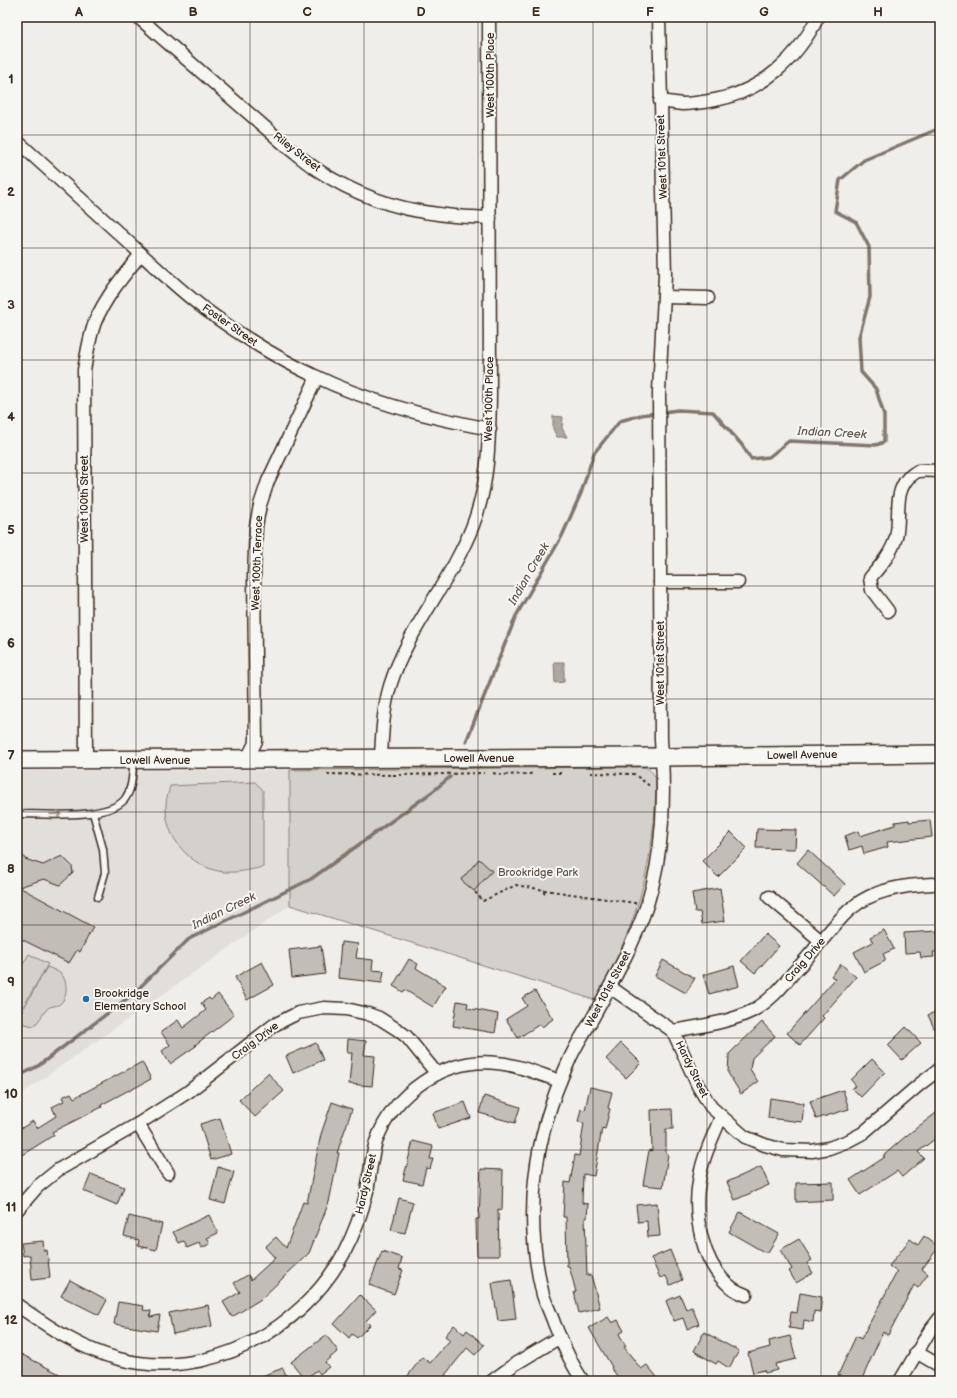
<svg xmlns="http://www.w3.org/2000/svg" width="957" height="1398" font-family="'Balsamiq Sans',sans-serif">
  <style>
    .built { fill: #e2dfdb }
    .green { fill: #d4d1cc; stroke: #887e75 }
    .water { fill: #afa8a1; stroke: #81766d }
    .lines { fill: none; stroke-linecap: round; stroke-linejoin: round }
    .stream { stroke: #81766d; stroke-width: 3.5 }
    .building { fill: #c2bdb7; stroke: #3b2a1e }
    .lane-casing { stroke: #3b2a1e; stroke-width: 9 }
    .street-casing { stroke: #3b2a1e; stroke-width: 15 }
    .secondary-casing { stroke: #3b2a1e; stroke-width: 20 }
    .path { stroke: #3b2a1e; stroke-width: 2; stroke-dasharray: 3 3; stroke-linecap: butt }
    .lane { stroke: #f6f6f2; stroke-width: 6 }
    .street { stroke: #f6f6f2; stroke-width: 12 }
    .secondary { stroke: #f6f6f2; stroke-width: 17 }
    .oneway { stroke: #989088 }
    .grid { fill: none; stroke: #3b2a1e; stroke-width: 1; stroke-opacity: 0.55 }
    .poi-dot { fill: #1f6fb2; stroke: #f6f6f2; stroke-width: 1.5 }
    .labels { text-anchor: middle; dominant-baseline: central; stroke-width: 4; stroke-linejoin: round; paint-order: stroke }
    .street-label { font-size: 11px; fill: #3b2a1e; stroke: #f6f6f2 }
    .park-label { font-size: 11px; fill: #61544a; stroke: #f6f6f2 }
    .poi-label { font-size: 11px; fill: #3b2a1e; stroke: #f6f6f2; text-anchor: start }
    .water-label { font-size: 12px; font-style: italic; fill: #64564c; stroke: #f6f6f2 }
    .neatline { fill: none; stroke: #3b2a1e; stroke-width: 1.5 }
    .grid-label { font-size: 13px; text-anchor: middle; font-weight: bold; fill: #3b2a1e }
  </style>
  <rect width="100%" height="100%" fill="#efeeea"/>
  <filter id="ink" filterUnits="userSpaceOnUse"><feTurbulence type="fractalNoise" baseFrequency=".025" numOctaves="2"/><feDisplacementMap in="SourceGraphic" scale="8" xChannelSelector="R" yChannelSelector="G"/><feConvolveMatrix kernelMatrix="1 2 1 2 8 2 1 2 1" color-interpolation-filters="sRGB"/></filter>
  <g filter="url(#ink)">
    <path class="built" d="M290 770V905L17 1097V771Z"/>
    <g class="green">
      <path d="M633 767C646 767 650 766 656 779 655 863 637 927 595 1000L290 905V770Z"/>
      <path d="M255 782 263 790V867C250 870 237 873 224 872 191 868 164 838 166 804 166 798 169 792 170 786Z"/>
      <path d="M29 954 48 964 17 1017V974Z"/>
      <path d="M47 967C52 969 58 971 61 974 68 981 68 996 61 1003 57 1007 51 1005 47 1009 43 1014 39 1021 34 1026L24 1024 20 1015Z"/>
    </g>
    <g class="water">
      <path d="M553 416 563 417 562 428 567 437H557L553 429Z"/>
      <path d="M554 662H564V682L555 683Z"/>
    </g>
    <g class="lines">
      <g class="stream">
        <path d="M466 742 516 616 562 536 581 493 594 453 620 421 641 415 678 410 713 412 742 445 751 459 769 457 789 441 876 445 884 442V415L876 389 861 372 859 337 870 297 869 247 856 222 835 211 840 180 864 160 940 128"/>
        <path d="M17 1077 38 1066 133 994 189 939 311 879 432 792 450 777"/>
      </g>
    </g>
    <g class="building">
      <path d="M909 820V822L930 820 932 837 887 842 888 847 864 854 862 846 849 850 845 836 858 831 860 836 895 825V822Z"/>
      <path d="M757 829 796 830 795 849 756 848Z"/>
      <path d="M731 832 747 848 718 877 702 861Z"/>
      <path d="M17 846 25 859 43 865 62 856 72 866 73 873 60 885 44 879 19 887 93 927 80 952 77 950 69 963 17 937Z"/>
      <path d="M808 850 845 884 834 896 797 863Z"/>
      <path d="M479 859 492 871 474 891 461 880Z"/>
      <path d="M720 888 725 921 702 924 700 912H695L692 893Z"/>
      <path d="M884 930 894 949 883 954 885 958V961L864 972 854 952 873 942 870 937Z"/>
      <path d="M938 931 939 952H933L934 957 921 958 920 952 905 953 904 933Z"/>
      <path d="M765 934 779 946 755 973 741 961Z"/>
      <path d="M341 942 358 944 356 958 373 960 372 970 384 971 382 983 338 978Z"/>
      <path d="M321 946 325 974 292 978 289 950Z"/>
      <path d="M409 959 418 964 416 968 446 986 433 1007 405 990 403 992 393 986Z"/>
      <path d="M663 960 695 978 686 993 655 976Z"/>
      <path d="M262 962 274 985 247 1000 235 977Z"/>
      <path d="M841 964 856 977 822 1016 824 1018 800 1045 787 1033 835 979 831 976Z"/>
      <path d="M734 966 739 986 709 994 703 975Z"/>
      <path d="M535 991 553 1019 542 1027 540 1024 518 1038 506 1019 527 1006 522 998Z"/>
      <path d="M218 994 234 1015 195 1045 196 1046 170 1064 162 1051 170 1045 161 1032 178 1020 183 1028 206 1010 201 1003 209 998 211 1000Z"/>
      <path d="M457 1001 468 1003 467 1008 498 1014 495 1033 453 1026Z"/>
      <path d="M940 1010V1041L928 1015Z"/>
      <path d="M762 1022 775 1036 752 1058 750 1069 758 1082 741 1094 728 1073 729 1054Z"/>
      <path d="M906 1027 921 1043 902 1060 888 1045Z"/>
      <path d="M348 1039 366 1041 364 1055 375 1056 372 1086 349 1084 352 1053H347Z"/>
      <path d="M316 1043 323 1060 293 1073 286 1056Z"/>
      <path d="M621 1043 641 1063 626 1078 606 1059Z"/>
      <path d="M872 1059 885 1072 861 1097 852 1088 856 1086 851 1080Z"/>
      <path d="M142 1062 151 1079 129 1091V1090L101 1105 102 1107 52 1132 54 1135 17 1158V1131L33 1121 37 1128 56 1116 52 1107 64 1101 62 1097 71 1093 74 1098Z"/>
      <path d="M268 1073 284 1091 255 1117 239 1100Z"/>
      <path d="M590 1087 612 1092 608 1108 610 1109 605 1129 602 1128 594 1176 583 1174 582 1203 588 1204 587 1218H585L587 1276 591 1275 600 1308 579 1313 574 1292H576L569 1266H567L566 1217H563L565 1182 570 1183 575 1155 579 1156 584 1123 578 1122 581 1109 585 1110Z"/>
      <path d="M843 1090 849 1109 816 1119 810 1101Z"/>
      <path d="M484 1096 520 1107 515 1123 479 1113Z"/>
      <path d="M770 1098 804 1103 802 1122 768 1118Z"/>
      <path d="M332 1102 352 1109 337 1153H339L329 1202 309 1253 261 1299 232 1317 223 1302 240 1292 234 1283 248 1275 251 1280 275 1258 265 1247 276 1237 286 1248 303 1202 307 1203 321 1134Z"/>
      <path d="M465 1102 471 1118 438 1129 433 1113Z"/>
      <path d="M672 1109 673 1129H666V1153L668 1154 663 1187 643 1185 649 1150 652 1151 651 1110Z"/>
      <path d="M940 1110V1135L918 1152 924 1158 902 1177 897 1171 860 1195 850 1180 885 1157 883 1156 906 1136Z"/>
      <path d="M220 1118 231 1154 211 1160 200 1124Z"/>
      <path d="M413 1141 433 1146 430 1159H433L430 1169 426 1168 422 1184 403 1180Z"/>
      <path d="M218 1167 234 1172 225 1204 210 1200Z"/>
      <path d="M761 1167 769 1185 735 1200 727 1182Z"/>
      <path d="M481 1169 503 1170 502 1210 498 1209 499 1256H477L476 1219H479Z"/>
      <path d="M91 1174 124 1187 117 1205 84 1191Z"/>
      <path d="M833 1182V1200L796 1202V1183Z"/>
      <path d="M399 1198 413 1202 405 1233 391 1230Z"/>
      <path d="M657 1203 660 1236 648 1237 647 1221 638 1222 636 1205Z"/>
      <path d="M740 1212 779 1234 768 1252H764L729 1232Z"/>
      <path d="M209 1215 218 1233 207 1238 210 1244 201 1248 199 1243 187 1248 184 1241 179 1243 173 1232Z"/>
      <path d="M129 1216 162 1224 156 1250 138 1246 139 1240 124 1236Z"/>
      <path d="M924 1236 939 1247 922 1269 928 1274 918 1288 914 1285 888 1335 883 1332 861 1381H851L838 1375 856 1336 861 1339 897 1272 889 1266 910 1239 918 1245Z"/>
      <path d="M799 1239 812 1260 807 1263 813 1273 796 1283 789 1271 792 1269 780 1250Z"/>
      <path d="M43 1241 44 1251 47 1250 50 1278 32 1280 30 1255 23 1256 21 1243Z"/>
      <path d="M670 1250 682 1280 670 1285 666 1276 660 1278 651 1258Z"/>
      <path d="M382 1251 402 1258 399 1269 403 1270 394 1294 369 1285Z"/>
      <path d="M70 1280 107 1300 99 1315 61 1296Z"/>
      <path d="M511 1280 516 1319 498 1321 492 1283Z"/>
      <path d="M800 1293 822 1297 820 1312 814 1311 813 1322 804 1320 803 1330 789 1328 791 1312 797 1313Z"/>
      <path d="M360 1295 376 1310 366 1321 370 1325 357 1338 352 1334 349 1338 334 1324Z"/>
      <path d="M680 1295 686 1309 692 1307 699 1324 687 1329 683 1318 674 1321 666 1301Z"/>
      <path d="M118 1302 144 1306 143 1310 151 1311 150 1317 160 1315 157 1331 114 1324Z"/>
      <path d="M208 1305 212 1326 173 1334 169 1313Z"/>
      <path d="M608 1317 612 1323 618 1320 624 1331 619 1334 626 1346 624 1347 641 1369 647 1365 657 1377 652 1381H621L611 1368 612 1367 589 1328Z"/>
      <path d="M454 1325 464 1334 467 1330 484 1345 475 1355 467 1348 445 1375 453 1381H404L422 1357 430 1363 450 1340 445 1336Z"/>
      <path d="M704 1332 739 1351 729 1368 718 1361 716 1364 694 1351Z"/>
      <path d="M326 1335 338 1351 325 1362 329 1367 320 1374 317 1370 305 1379 291 1362Z"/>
      <path d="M790 1336 796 1359 775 1364 777 1370 765 1373 764 1370 753 1373 748 1353 770 1347 769 1341Z"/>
      <path d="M17 1352 73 1381H31L17 1374Z"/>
      <path d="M283 1368 288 1381H252L251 1380Z"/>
    </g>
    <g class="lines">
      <defs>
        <g id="lane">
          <path d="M93 813 103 849 105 873 98 897"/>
          <path d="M17 814C43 814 108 820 125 799 133 788 132 773 134 760"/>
        </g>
        <g id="street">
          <path d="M138 17 291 150C299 156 307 163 316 169 352 193 395 209 438 214 455 217 473 217 490 218"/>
          <path d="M660 101C667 102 675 103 682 104 693 104 704 102 715 100 762 91 797 59 818 17"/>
          <path d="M17 141C50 171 83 201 115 230 145 257 174 286 206 310 240 335 278 359 317 377 371 403 431 418 490 429"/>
          <path d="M664 297 708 298"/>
          <path d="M660 582H738"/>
          <path d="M888 611 872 590 870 578C880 566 892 553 896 537 901 517 893 495 908 478 911 476 915 472 918 471 925 470 933 471 940 471"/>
          <path d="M247 759 256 741 254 576 256 526 260 505 268 481 317 377"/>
          <path d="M381 759C382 735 383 710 390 686 408 628 451 582 473 525 489 484 489 440 490 396L489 17"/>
          <path d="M86 760 84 370C87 354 89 338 95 322 106 296 124 275 141 254"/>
          <path d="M769 897 821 941"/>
          <path d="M610 987 673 1031 698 1086 711 1107 745 1137 765 1145 783 1150 812 1151 829 1148 848 1141 863 1133 920 1084 940 1069"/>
          <path d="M673 1031C699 1026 728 1023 752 1011 769 1002 782 987 794 972 804 962 813 951 822 940 832 929 841 916 853 907 875 889 906 885 933 884"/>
          <path d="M721 1117C713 1137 702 1158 699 1181 693 1216 702 1265 732 1288 736 1291 741 1293 746 1295"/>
          <path d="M138 1124 168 1173"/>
          <path d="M17 1210 37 1187 58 1170 138 1124 188 1092 274 1025 298 1013 324 1008 346 1009 368 1014 379 1018 398 1030 407 1037 437 1074"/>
          <path d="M17 1305C49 1327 80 1349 119 1359 207 1382 302 1331 344 1253 354 1234 362 1212 367 1191 370 1175 371 1158 376 1142 393 1093 445 1057 497 1063 519 1065 539 1074 560 1081"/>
          <path d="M916 1352 940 1366"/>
          <path d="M492 1381 515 1364 560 1337"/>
          <path d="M583 1381C571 1364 562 1343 554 1323 551 1314 546 1304 543 1295 523 1216 534 1136 568 1063 574 1048 583 1035 591 1021 612 983 633 946 647 905 664 851 665 795 661 740L659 391 665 275 659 17"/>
          <path d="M900 1381 929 1332 940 1318"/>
        </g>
        <path id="secondary" d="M17 760 662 757 940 754"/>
      </defs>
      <use href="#lane" class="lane-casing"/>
      <use href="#street" class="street-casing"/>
      <use href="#secondary" class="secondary-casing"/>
      <g class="path">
        <path d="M493 773 501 775 530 774 534 773"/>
        <path d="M552 773H562"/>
        <path d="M590 773 634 774 651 787"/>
        <path d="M327 774 398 775 484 773"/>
        <path d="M544 890 635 903V902"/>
        <path d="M475 892 483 901 516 885 544 890V894"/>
      </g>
      <use href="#lane" class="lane"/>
      <use href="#street" class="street"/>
      <use href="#secondary" class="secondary"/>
    </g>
    <defs><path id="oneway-shaft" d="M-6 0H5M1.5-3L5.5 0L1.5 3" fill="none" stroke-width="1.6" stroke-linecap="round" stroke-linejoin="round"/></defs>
    <use class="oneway" href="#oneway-shaft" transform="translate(56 814) rotate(-1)"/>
  </g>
  <path class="grid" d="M136 17V1381M250 17V1381M364 17V1381M478 17V1381M593 17V1381M707 17V1381M821 17V1381M17 135H940M17 248H940M17 360H940M17 473H940M17 586H940M17 699H940M17 812H940M17 925H940M17 1038H940M17 1150H940M17 1263H940"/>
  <circle class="poi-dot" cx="86" cy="999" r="4"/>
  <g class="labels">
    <g class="street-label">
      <text transform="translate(490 75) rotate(-90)">West 100th Place</text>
      <text transform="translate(297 152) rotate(38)">Riley Street</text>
      <text transform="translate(662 157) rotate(-92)">West 101st Street</text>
      <text transform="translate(230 325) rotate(35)">Foster Street</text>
      <text transform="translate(489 399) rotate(-89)">West 100th Place</text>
      <text transform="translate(84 499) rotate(-90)">West 100th Street</text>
      <text transform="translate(257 563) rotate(-88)">West 100th Terrace</text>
      <text transform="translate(660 663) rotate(-90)">West 101st Street</text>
      <text transform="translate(802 755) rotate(-1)">Lowell Avenue</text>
      <text x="479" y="758">Lowell Avenue</text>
      <text x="155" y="760">Lowell Avenue</text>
      <text transform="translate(805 960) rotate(-49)">Craig Drive</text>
      <text transform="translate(608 989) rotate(-62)">West 101st Street</text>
      <text transform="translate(255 1041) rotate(-37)">Craig Drive</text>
      <text transform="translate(692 1069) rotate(64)">Hardy Street</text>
      <text transform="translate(366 1184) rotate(-77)">Hardy Street</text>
    </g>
    <g class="park-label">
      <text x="538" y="872">Brookridge Park</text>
    </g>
    <g class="poi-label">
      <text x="94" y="993">Brookridge<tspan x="94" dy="13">Elementary School</tspan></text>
    </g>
    <g class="water-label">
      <text transform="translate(832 433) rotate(3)">Indian Creek</text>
      <text transform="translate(529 574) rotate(-60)">Indian Creek</text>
      <text transform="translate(224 911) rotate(-26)">Indian Creek</text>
    </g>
  </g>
  <rect width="957" height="1398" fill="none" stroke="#f6f6f2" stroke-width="44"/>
  <rect x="22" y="22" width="913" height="1354" class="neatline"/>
  <g class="grid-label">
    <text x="79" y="16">A</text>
    <text x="193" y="16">B</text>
    <text x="307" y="16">C</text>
    <text x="421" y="16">D</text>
    <text x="536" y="16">E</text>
    <text x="650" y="16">F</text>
    <text x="764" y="16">G</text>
    <text x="878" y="16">H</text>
    <text x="11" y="83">1</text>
    <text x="11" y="196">2</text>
    <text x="11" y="309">3</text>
    <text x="11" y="421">4</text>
    <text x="11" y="534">5</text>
    <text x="11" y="647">6</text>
    <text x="11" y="760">7</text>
    <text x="11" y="873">8</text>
    <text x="11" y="986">9</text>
    <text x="11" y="1098">10</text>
    <text x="11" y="1211">11</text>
    <text x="11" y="1324">12</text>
  </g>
</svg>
